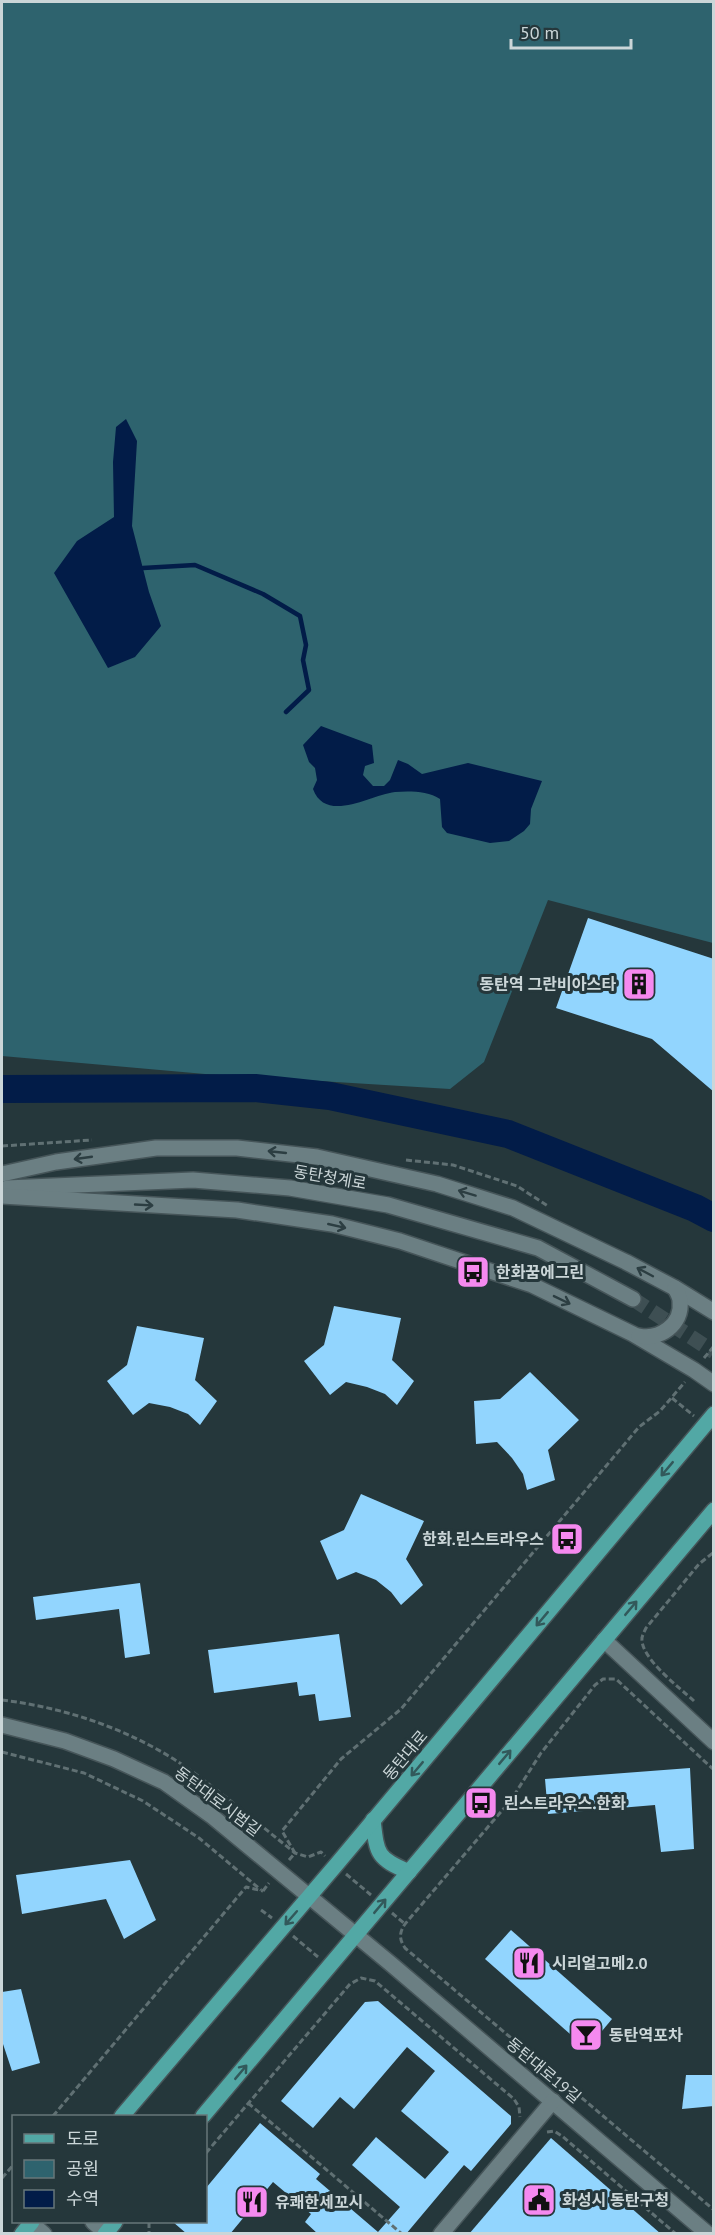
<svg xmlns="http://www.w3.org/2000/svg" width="715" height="2235" font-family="'PT Sans','Noto Sans KR',sans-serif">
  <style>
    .green { fill: #2e636e }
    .water { fill: #021c48 }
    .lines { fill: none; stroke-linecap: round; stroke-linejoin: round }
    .stream { stroke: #021c48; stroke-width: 4.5 }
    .river { stroke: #021c48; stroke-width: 28 }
    .building { fill: #92d5fe }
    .minor-tunnel { stroke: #3e4f53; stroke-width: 15; stroke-dasharray: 15 8; stroke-linecap: butt }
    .minor-casing { stroke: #465559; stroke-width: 18 }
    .major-casing { stroke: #465559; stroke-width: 18 }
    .path { stroke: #607073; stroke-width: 3; stroke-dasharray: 6 3; stroke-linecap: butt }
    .minor { stroke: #6b7f83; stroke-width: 15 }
    .major { stroke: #52a8a5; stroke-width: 15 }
    .oneway { stroke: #2c3e42 }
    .oneway2 { stroke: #32595b }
    .labels { text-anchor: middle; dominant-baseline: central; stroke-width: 6; stroke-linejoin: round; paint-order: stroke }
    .poi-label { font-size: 16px; font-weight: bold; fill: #cbd6d8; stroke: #25373b; text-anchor: start }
    .street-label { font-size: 16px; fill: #cbd6d8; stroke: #25373b }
  </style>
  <rect width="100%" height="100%" fill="#25373b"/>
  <path class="green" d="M2 2H713V943L548 900 484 1062 450 1089 205 1074 2 1056Z"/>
  <g class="water">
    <path d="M126 419 137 441 132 526 149 592 161 626 135 657 108 668 54 573 77 541 114 517 113 462 116 427Z"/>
    <path d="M321 726 372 745 374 763 365 766 363 775 373 786H384L390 780 398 760 408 764 422 774 468 763 542 781 531 809 530 824 524 831 509 841 490 843 447 833 442 827 440 799C428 791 410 791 395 792 370 795 326 824 313 789L317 780 315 768 309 762 303 745Z"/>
  </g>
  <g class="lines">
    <path class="stream" d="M143 568 195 565 263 594 300 616 306 645 303 660 309 690 286 712"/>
    <path class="river" d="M2 1089 255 1088 330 1096 508 1134 695 1208 714 1218"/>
  </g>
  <g class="building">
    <path d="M588 918 714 959V1092L652 1039 556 1008Z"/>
    <path d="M334 1306 401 1318 392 1360 414 1381 397 1405 385 1394 367 1387 346 1382 330 1395 304 1361 324 1345Z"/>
    <path d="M137 1326 204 1338 195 1380 217 1401 200 1425 188 1414 170 1407 149 1403 133 1415 107 1381 127 1365Z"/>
    <path d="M530 1372 579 1420 548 1450 555 1480 527 1490 523 1474 512 1458 497 1442 476 1444 474 1401 500 1399Z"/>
    <path d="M361 1494 424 1521 406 1559 423 1585 401 1605 391 1592 376 1580 356 1572 337 1580 320 1541 344 1530Z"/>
    <path d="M140 1583 150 1654 125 1658 119 1609 36 1620 33 1597Z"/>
    <path d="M339 1634 351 1717 319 1721 315 1694 299 1696 297 1682 214 1693 208 1650Z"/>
    <path d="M690 1768 694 1849 661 1852 655 1805 548 1814 545 1779Z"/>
    <path d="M130 1860 156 1920 124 1939 106 1899 22 1914 16 1875Z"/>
    <path d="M511 1930 612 2019 587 2049 485 1959Z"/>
    <path d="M21 1989 40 2063 12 2071 2 2041V1992Z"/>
    <path d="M378 2001 511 2116V2124L471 2171 464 2165 406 2234H318L305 2222 311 2214 273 2182 230 2234H187L173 2222H206V2188L260 2123 320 2174 316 2179 378 2232 400 2207 352 2165 376 2137 425 2179 449 2152 401 2111 435 2071 407 2047 354 2109 340 2097 313 2128 281 2101 365 2002Z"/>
    <path d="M686 2075H714V2106L682 2109Z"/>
    <path d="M551 2138 661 2234H469Z"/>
  </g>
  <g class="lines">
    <path class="minor-tunnel" d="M633 1299 714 1352"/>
    <defs>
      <g id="minor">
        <path d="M2 1174 56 1162 156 1148H237L317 1157 437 1184 513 1208 626 1262 675 1288 714 1312"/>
        <path d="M7 1188 193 1180 290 1188 388 1205 538 1248 633 1299"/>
        <path d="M2 1196 237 1210 332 1224 400 1241 532 1285 633 1334 694 1370 714 1384"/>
        <path d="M639 1336C659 1340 683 1325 680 1301 680 1297 677 1292 675 1288"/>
        <path d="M604 1640 714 1742"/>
        <path d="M2 1725 65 1741 114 1759 164 1782 213 1817 391 1964 708 2234"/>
        <path d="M93 2222 107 2234"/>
        <path d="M31 2223 44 2234"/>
        <path d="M441 2234 553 2101"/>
      </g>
      <g id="major">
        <path d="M373 1820C377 1855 377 1858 409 1872"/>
        <path d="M122 2116 336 1865 714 1414"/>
        <path d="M203 2116 714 1510"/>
        <path d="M22 2234 32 2222"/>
        <path d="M105 2234 115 2222"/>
      </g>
    </defs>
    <use href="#minor" class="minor-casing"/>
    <use href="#major" class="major-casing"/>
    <g class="path">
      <path d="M2 1146 92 1140"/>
      <path d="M406 1160 453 1165 517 1186 548 1206"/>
      <path d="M704 1358 714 1346"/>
      <path d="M672 1398 694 1416"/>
      <path d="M2 1700C68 1708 135 1731 190 1770 226 1796 260 1825 295 1853L308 1857 321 1852 325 1856"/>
      <path d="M694 1701C680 1688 640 1658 642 1638 642 1636 645 1630 646 1628L699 1564 714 1552"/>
      <path d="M2 1752 84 1773 143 1801 199 1838 261 1890"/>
      <path d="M714 1770 616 1679H603L595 1685 541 1753 511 1800 405 1924C399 1933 399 1939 405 1948L714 2210"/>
      <path d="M289 1860 295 1853 282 1831 341 1759 401 1709 639 1427 660 1411 685 1382"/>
      <path d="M346 1874 371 1895"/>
      <path d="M263 1891 269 1883"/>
      <path d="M261 1910 272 1918"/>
      <path d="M392 1913 405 1924"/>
      <path d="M293 1936 318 1957"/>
      <path d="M248 2103 402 2234"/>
      <path d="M53 2116 246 1887 263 1891"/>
      <path d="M547 2132 554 2131 562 2136 676 2234"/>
      <path d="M206 2153 350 1984 361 1978 375 1981 514 2099 519 2107 520 2117"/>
      <path d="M2 2178 14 2164"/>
      <path d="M149 2222V2234"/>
    </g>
    <use href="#minor" class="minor"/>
    <use href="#major" class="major"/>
  </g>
  <defs><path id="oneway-shaft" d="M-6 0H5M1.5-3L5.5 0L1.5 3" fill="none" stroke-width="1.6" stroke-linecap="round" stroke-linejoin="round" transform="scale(1.5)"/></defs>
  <g class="oneway">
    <use href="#oneway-shaft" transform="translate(277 1152) rotate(-174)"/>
    <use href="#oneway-shaft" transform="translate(83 1158) rotate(172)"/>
    <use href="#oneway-shaft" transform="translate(467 1193) rotate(-163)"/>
    <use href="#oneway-shaft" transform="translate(144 1205) rotate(3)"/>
    <use href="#oneway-shaft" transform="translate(337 1226) rotate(13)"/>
    <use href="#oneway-shaft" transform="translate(645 1272) rotate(-152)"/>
    <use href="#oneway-shaft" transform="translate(562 1300) rotate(26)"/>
  </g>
  <g class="oneway2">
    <use href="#oneway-shaft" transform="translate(667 1469) rotate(130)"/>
    <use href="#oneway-shaft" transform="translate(631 1608) rotate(-50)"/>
    <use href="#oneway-shaft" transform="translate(542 1619) rotate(130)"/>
    <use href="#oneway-shaft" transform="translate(505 1757) rotate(-50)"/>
    <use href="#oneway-shaft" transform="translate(417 1769) rotate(130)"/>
    <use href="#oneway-shaft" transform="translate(380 1906) rotate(-50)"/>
    <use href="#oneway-shaft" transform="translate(291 1918) rotate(131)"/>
    <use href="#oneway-shaft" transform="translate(241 2072) rotate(-50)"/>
  </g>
  <defs>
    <symbol id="building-square" viewBox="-11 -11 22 22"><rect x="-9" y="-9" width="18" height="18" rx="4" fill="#f589ef" stroke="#25373b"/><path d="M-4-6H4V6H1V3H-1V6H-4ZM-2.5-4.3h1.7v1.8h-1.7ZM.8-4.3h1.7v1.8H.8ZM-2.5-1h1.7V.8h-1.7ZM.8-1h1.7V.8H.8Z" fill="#111"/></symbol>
    <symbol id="bus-square" viewBox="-11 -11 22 22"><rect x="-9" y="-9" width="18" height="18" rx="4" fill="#f589ef" stroke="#25373b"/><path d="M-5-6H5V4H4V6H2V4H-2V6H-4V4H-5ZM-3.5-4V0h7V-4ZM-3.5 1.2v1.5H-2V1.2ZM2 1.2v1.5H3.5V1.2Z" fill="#111"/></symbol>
    <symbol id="restaurant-square" viewBox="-11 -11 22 22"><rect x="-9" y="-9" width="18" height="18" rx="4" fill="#f589ef" stroke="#25373b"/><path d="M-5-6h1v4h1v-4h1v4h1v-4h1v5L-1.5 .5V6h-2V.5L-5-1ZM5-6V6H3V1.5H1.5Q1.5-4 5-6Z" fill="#111"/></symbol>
    <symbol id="bar-square" viewBox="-11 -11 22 22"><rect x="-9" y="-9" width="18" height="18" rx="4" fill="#f589ef" stroke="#25373b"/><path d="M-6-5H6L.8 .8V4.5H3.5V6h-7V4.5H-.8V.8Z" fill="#111"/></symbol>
    <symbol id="civic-square" viewBox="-11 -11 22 22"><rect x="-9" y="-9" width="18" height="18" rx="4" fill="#f589ef" stroke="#25373b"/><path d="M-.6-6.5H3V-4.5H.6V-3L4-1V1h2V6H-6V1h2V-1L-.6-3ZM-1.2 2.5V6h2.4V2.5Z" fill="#111"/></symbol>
  </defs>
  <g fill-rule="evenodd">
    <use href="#building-square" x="620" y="965" width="38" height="38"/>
    <use href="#bus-square" x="454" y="1253" width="38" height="38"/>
    <use href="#bus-square" x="548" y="1520" width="38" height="38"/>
    <use href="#bus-square" x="462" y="1784" width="38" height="38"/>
    <use href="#restaurant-square" x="510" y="1944" width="38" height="38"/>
    <use href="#bar-square" x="567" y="2016" width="38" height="38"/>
    <use href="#civic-square" x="520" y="2181" width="38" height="38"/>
    <use href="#restaurant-square" x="233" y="2183" width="38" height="38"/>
  </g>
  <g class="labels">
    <g class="poi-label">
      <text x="616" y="984" text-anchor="end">동탄역 그란비아스타</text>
      <text x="496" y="1272">한화꿈에그린</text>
      <text x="544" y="1539" text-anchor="end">한화.린스트라우스</text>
      <text x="504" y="1803">린스트라우스.한화</text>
      <text x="552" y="1963">시리얼고메2.0</text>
      <text x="609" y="2035">동탄역포차</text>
      <text x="562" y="2200">화성시 동탄구청</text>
      <text x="275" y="2202">유쾌한세꼬시</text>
    </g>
    <g class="street-label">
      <text transform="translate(330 1177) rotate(10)">동탄청계로</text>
      <text transform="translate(405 1755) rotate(-50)">동탄대로</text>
      <text transform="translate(218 1801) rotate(37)">동탄대로시범길</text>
      <text transform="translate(544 2070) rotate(40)">동탄대로19길</text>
    </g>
  </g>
  <rect width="715" height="2235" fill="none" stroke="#cbd6d8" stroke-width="6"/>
  <rect x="12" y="2115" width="195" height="108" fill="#25373b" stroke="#67777a" stroke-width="1.5"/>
  <rect x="24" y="2134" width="30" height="9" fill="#52a8a5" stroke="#67777a" stroke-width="1.5"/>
  <text x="66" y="2145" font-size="18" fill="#cbd6d8">도로</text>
  <rect x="24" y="2160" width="30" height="18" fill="#2e636e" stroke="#67777a" stroke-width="1.5"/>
  <text x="66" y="2175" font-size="18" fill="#cbd6d8">공원</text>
  <rect x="24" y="2190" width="30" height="18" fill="#021c48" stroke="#67777a" stroke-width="1.5"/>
  <text x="66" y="2205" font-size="18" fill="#cbd6d8">수역</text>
  <path d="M511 39v9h120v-9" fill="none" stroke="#cbd6d8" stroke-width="3"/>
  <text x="520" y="39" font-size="18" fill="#cbd6d8" stroke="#25373b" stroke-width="4.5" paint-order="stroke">50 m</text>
</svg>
